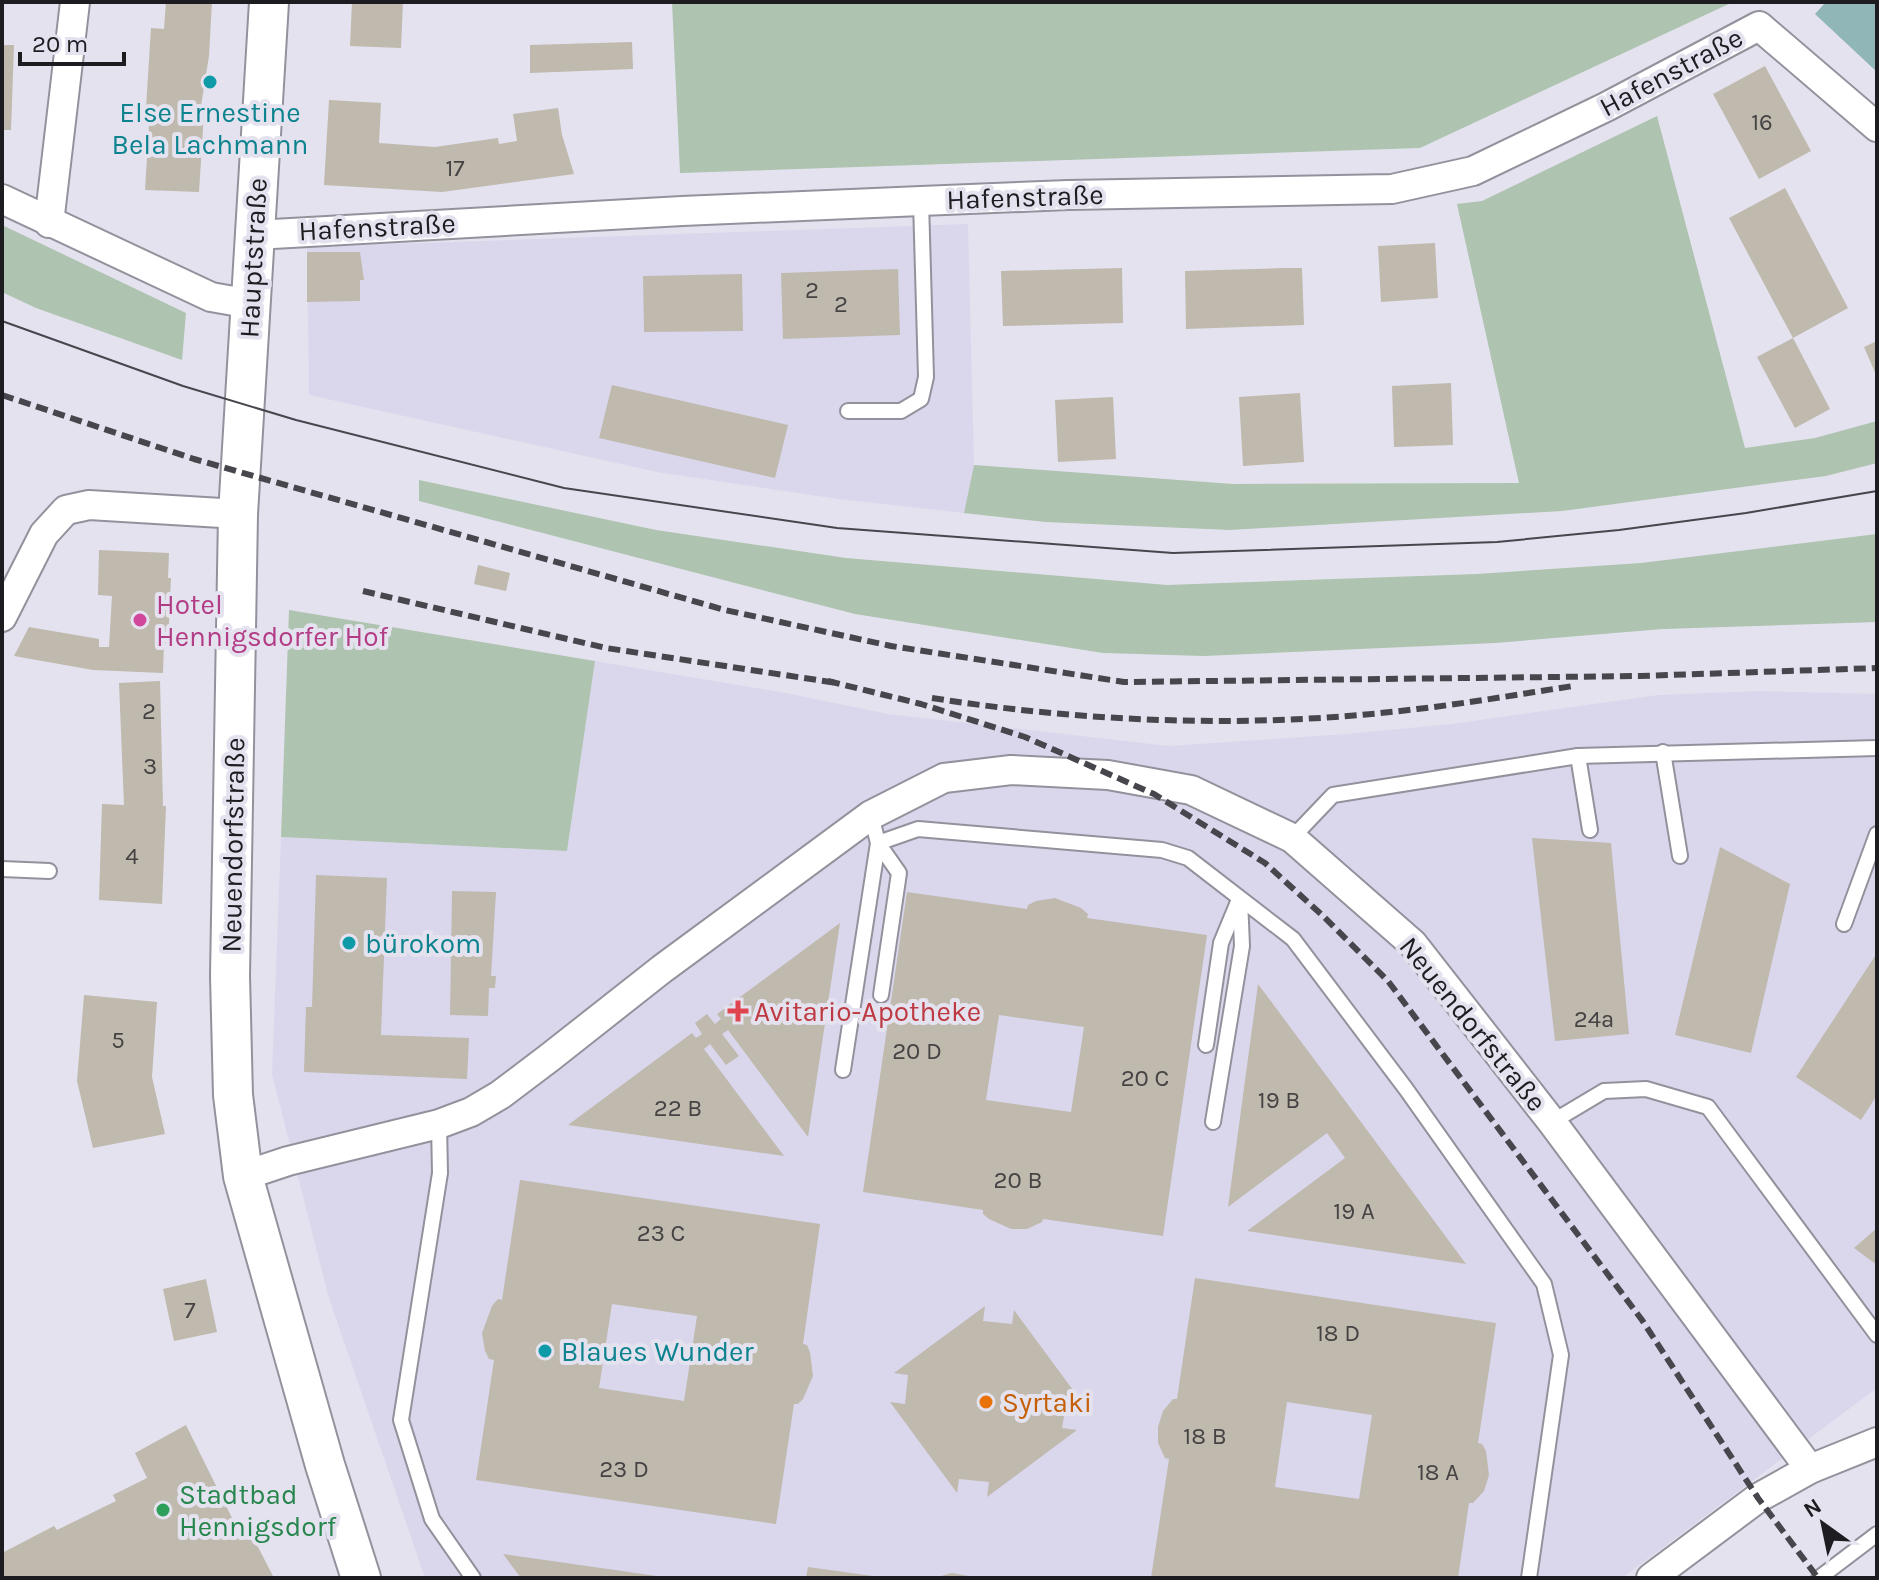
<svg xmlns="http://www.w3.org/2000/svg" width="1879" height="1580" font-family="Karla,sans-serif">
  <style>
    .commercial { fill: #dad7ed }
    .green { fill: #aec3b0 }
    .water { fill: #90b6b7 }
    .building { fill: #bfb9ae; fill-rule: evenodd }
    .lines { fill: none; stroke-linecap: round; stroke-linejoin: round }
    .lane-casing { stroke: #94919c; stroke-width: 18 }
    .street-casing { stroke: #94919c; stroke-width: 32 }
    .secondary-casing { stroke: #94919c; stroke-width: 42 }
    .lane { stroke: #fff; stroke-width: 14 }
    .street { stroke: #fff; stroke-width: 28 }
    .secondary { stroke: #fff; stroke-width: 38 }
    .tram { stroke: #47464c; stroke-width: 2 }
    .rail { stroke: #47464c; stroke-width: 6; stroke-dasharray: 12 6; stroke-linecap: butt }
    .culture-dot { fill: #0f9aa8; stroke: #e4e2ee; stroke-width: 3 }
    .hotel-dot { fill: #d1479c; stroke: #e4e2ee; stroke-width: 3 }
    .health-dot { fill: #e0444e; stroke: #e4e2ee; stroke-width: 3 }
    .food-dot { fill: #e8710a; stroke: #e4e2ee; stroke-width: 3 }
    .leisure-dot { fill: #2e9e5b; stroke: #e4e2ee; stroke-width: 3 }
    .labels { text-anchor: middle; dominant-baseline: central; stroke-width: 8; stroke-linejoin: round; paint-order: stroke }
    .number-label { font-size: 24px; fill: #464344 }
    .street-label { font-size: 28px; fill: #1d1c20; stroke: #e4e2ee }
    .culture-label { font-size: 28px; fill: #0d838f; stroke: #e4e2ee; text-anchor: start }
    .hotel-label { font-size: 28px; fill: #b23c85; stroke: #e4e2ee; text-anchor: start }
    .health-label { font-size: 28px; fill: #be3a42; stroke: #e4e2ee; text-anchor: start }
    .food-label { font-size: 28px; fill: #c56008; stroke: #e4e2ee; text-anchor: start }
    .leisure-label { font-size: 28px; fill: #27864d; stroke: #e4e2ee; text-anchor: start }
  </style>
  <rect width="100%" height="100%" fill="#e4e2ee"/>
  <g class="commercial">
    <path d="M968 224 974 465 964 513 838 499 657 472 309 395 307 247Z"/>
    <path d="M595 661 786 693 888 714 1169 746 1346 734 1452 724 1658 695 1760 691 1877 694V1388L1622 1578H425L328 1295 272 1074 281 837 567 851Z"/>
  </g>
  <g class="green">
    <path d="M672 2H1733L1420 148 680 173Z"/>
    <path d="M1657 116 1745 448 1815 438 1877 421V463L1826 476 1562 511 1230 530 1045 522 964 513 974 465 1233 484 1519 483 1457 204 1482 201Z"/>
    <path d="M2 225 186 313 182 360 36 308 2 292Z"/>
    <path d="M419 480 656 530 846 558 1167 585 1477 574 1641 563 1877 534V622L1663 629 1495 643 1204 656 1103 653 855 614 419 501Z"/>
    <path d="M289 610 595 661 567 851 281 837Z"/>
  </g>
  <path class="water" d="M1826 2H1877V72L1815 14Z"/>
  <g class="building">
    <path d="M166 2H212L209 56 200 112 204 113 199 192 145 190 150 109 146 108 151 28 164 29Z"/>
    <path d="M352 2H403L401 48 350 46Z"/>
    <path d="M632 42 633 69 530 73V45Z"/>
    <path d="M2 45H14L11 130H2Z"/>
    <path d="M1765 66 1811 151 1759 179 1713 94Z"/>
    <path d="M329 100 381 103 379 143 435 147 498 138 499 144 517 141 513 114 558 108 562 135 574 174 442 192 324 185Z"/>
    <path d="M1785 188 1848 308 1793 338 1830 409 1795 428 1757 357 1793 338 1729 218Z"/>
    <path d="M1435 243 1438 298 1381 302 1378 246Z"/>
    <path d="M307 252H360L364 280H360V301L307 302Z"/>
    <path d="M1122 268 1123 323 1003 326 1001 271Z"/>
    <path d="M1286 268H1302L1304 325 1186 329 1185 271Z"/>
    <path d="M898 269 900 335 783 339 781 273Z"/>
    <path d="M742 274 743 331 644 332 643 276Z"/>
    <path d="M1877 341V377L1864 347Z"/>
    <path d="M1451 383 1453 445 1394 447 1392 386Z"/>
    <path d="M612 385 788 425 775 478 599 438Z"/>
    <path d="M1300 393 1304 462 1243 466 1239 397Z"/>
    <path d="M1113 397 1116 459 1058 462 1055 400Z"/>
    <path d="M99 550 169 553 168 578H171L168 644 164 643 163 673 93 670 14 656 29 627 99 639V647H109L112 596 98 595Z"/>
    <path d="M478 565 510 573 506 591 474 584Z"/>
    <path d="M160 681 163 806H166L162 904 99 900 102 804 124 805 119 683Z"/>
    <path d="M1532 838 1611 843 1629 1034 1555 1041Z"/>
    <path d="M1720 847 1790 884 1751 1053 1675 1035Z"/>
    <path d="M316 875 387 878 381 1035 469 1038 467 1079 304 1072 306 1007H312Z"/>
    <path d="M452 891 496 892 491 976H496L495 988H489L488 1016 450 1015Z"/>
    <path d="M907 892 1027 909 1028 905 1036 901 1055 898 1081 908 1088 914 1087 918 1207 935 1163 1236 1043 1219 1042 1222 1027 1229H1011L989 1219 983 1214V1210L863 1192ZM999 1015 1084 1027 1071 1112 986 1100Z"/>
    <path d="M840 923 808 1137 728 1030 722 1034 739 1056 726 1065 710 1044 704 1049 784 1156 568 1125 692 1033 696 1038 702 1034 695 1023 707 1014 715 1024 721 1019 717 1014Z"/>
    <path d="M1877 953V1095L1861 1120 1796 1077Z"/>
    <path d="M1258 984 1361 1122 1466 1264 1247 1231 1345 1158 1327 1133 1228 1207Z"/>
    <path d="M84 995 157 1002 152 1077 165 1134 93 1148 77 1081Z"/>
    <path d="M520 1180 820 1224 803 1344 807 1345 810 1352 813 1376 803 1399 798 1404H794L776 1524 476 1480 494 1360 489 1359 485 1351 482 1333 492 1306 498 1299 502 1300ZM612 1304 697 1316 684 1401 599 1388Z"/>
    <path d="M1877 1228V1265L1854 1248Z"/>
    <path d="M1195 1278 1496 1323 1478 1443 1482 1444 1486 1451 1489 1475 1484 1491 1473 1503H1469L1458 1578H1151L1169 1459 1165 1458 1158 1443V1427L1163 1411 1173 1399H1177ZM1287 1402 1372 1415 1359 1499 1275 1487Z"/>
    <path d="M206 1279 217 1332 174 1341 163 1289Z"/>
    <path d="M985 1306 983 1321 1012 1324 1014 1310 1081 1401 1067 1399 1062 1428 1077 1430 987 1497 989 1482 959 1479 957 1493 890 1402 905 1404 908 1375 894 1373Z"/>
    <path d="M186 1425 235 1524 244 1520 274 1578H2V1553L54 1526 57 1530 116 1501 113 1495 147 1478 135 1453Z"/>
    <path d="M503 1554 657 1576V1578H521Z"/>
    <path d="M808 1567 873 1576V1578H806Z"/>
    <path d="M952 1573 974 1577V1578H933Z"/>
  </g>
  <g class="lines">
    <defs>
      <g id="lane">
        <path d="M848 411H901L921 399 926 377 921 201"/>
        <path d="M1663 752 1680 856"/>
        <path d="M1578 756 1590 830"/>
        <path d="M871 815 878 843 918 829 1162 850 1188 858 1293 939 1406 1089 1544 1284 1561 1355 1529 1578"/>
        <path d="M1292 838 1333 795 1578 756 1877 748"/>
        <path d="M878 843 899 873 881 995"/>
        <path d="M2 869 49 871"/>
        <path d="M1844 924 1877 834"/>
        <path d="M1206 1045 1221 943 1238 902"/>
        <path d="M843 1070 878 843"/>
        <path d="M1213 1122 1242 946 1240 899"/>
        <path d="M1552 1122 1604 1091 1646 1089 1708 1107 1877 1335"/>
        <path d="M439 1124 440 1173 401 1420 432 1519 473 1578"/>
        <path d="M1819 1578 1877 1534"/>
      </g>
      <g id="street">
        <path d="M2 199 211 297 251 304"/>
        <path d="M49 223 75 2"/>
        <path d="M255 235 682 211 921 201 1068 195 1392 189 1473 171 1606 107 1759 26 1877 127"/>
        <path d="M2 617 44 534 66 510 89 505 238 514"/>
        <path d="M243 1176 288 1161 439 1124 471 1112 500 1095 549 1058 662 969 871 815 944 778 1011 770 1108 775 1191 790 1292 838 1413 944 1552 1122 1810 1469"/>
        <path d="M1651 1578 1758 1498 1810 1469 1877 1442"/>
      </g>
      <path id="secondary" d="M269 2 238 514 230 976 233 1095 243 1176 325 1465 361 1578"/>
    </defs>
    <use href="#lane" class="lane-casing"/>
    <use href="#street" class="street-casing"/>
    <use href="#secondary" class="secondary-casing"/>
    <use href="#lane" class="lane"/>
    <use href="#street" class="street"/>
    <use href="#secondary" class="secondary"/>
    <path class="tram" d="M2 321 183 386 296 420 564 488 837 528 1173 553 1497 542 1619 530 1746 513 1877 491"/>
    <g class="rail">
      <path d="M2 395 194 459 725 610 891 646 1124 682 1640 676 1877 668"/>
      <path d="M363 591 606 648 837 683"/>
      <path d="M828 681 921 704 1025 737 1154 794 1265 863 1322 915 1388 981 1555 1204 1642 1320 1758 1498 1818 1578"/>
      <path d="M932 698C1091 723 1257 729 1417 709 1469 703 1521 694 1573 686"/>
    </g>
  </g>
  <g class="culture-dot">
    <circle cx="210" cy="82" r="8"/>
    <circle cx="349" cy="943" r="8"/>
    <circle cx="545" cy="1351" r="8"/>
  </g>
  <circle class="hotel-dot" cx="140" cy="620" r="8"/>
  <path class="health-dot" d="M734 999h8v8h8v8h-8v8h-8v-8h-8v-8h8z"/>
  <circle class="food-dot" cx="986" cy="1402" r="8"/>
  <circle class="leisure-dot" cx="163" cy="1510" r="8"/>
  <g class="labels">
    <g class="number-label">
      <text x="1762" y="122">16</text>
      <text x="455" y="168">17</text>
      <text x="812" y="290">2</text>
      <text x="841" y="304">2</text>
      <text x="149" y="711">2</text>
      <text x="150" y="766">3</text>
      <text x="132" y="856">4</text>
      <text x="1594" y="1019">24a</text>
      <text x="118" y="1040">5</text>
      <text x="917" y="1051">20 D</text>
      <text x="1145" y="1078">20 C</text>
      <text x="1279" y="1100">19 B</text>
      <text x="678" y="1108">22 B</text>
      <text x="1018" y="1180">20 B</text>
      <text x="1354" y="1211">19 A</text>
      <text x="661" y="1233">23 C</text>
      <text x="190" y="1310">7</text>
      <text x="1338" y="1333">18 D</text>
      <text x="1205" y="1436">18 B</text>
      <text x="624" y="1469">23 D</text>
      <text x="1438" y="1472">18 A</text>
    </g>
    <g class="street-label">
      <text transform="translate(1671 72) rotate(-28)">Hafenstraße</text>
      <text transform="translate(1025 197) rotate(-2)">Hafenstraße</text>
      <text transform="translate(377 227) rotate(-3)">Hafenstraße</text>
      <text transform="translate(253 258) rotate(-87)">Hauptstraße</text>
      <text transform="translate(233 845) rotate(-89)">Neuendorfstraße</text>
      <text transform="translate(1473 1024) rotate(51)">Neuendorfstraße</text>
    </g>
    <g class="culture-label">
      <text x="210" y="112" text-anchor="middle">Else Ernestine<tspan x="210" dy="32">Bela Lachmann</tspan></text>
      <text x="365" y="943">bürokom</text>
      <text x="561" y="1351">Blaues Wunder</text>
    </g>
    <g class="hotel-label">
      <text x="156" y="604">Hotel<tspan x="156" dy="32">Hennigsdorfer Hof</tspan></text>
    </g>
    <g class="health-label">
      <text x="754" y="1011">Avitario-Apotheke</text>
    </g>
    <g class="food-label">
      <text x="1002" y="1402">Syrtaki</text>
    </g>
    <g class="leisure-label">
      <text x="179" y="1494">Stadtbad<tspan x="179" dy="32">Hennigsdorf</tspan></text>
    </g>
  </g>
  <rect width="1879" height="1580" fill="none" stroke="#1d1c20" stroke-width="8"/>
  <g transform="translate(1823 1524) rotate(327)" stroke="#e4e2ee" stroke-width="6" paint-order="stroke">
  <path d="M0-6L14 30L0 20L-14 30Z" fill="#1d1c20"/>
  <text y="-12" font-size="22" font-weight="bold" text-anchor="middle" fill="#1d1c20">N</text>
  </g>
  <path d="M20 52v12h104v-12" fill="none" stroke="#1d1c20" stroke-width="4"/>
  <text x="32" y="52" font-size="24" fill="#1d1c20" stroke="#e4e2ee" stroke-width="6" paint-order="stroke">20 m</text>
</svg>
